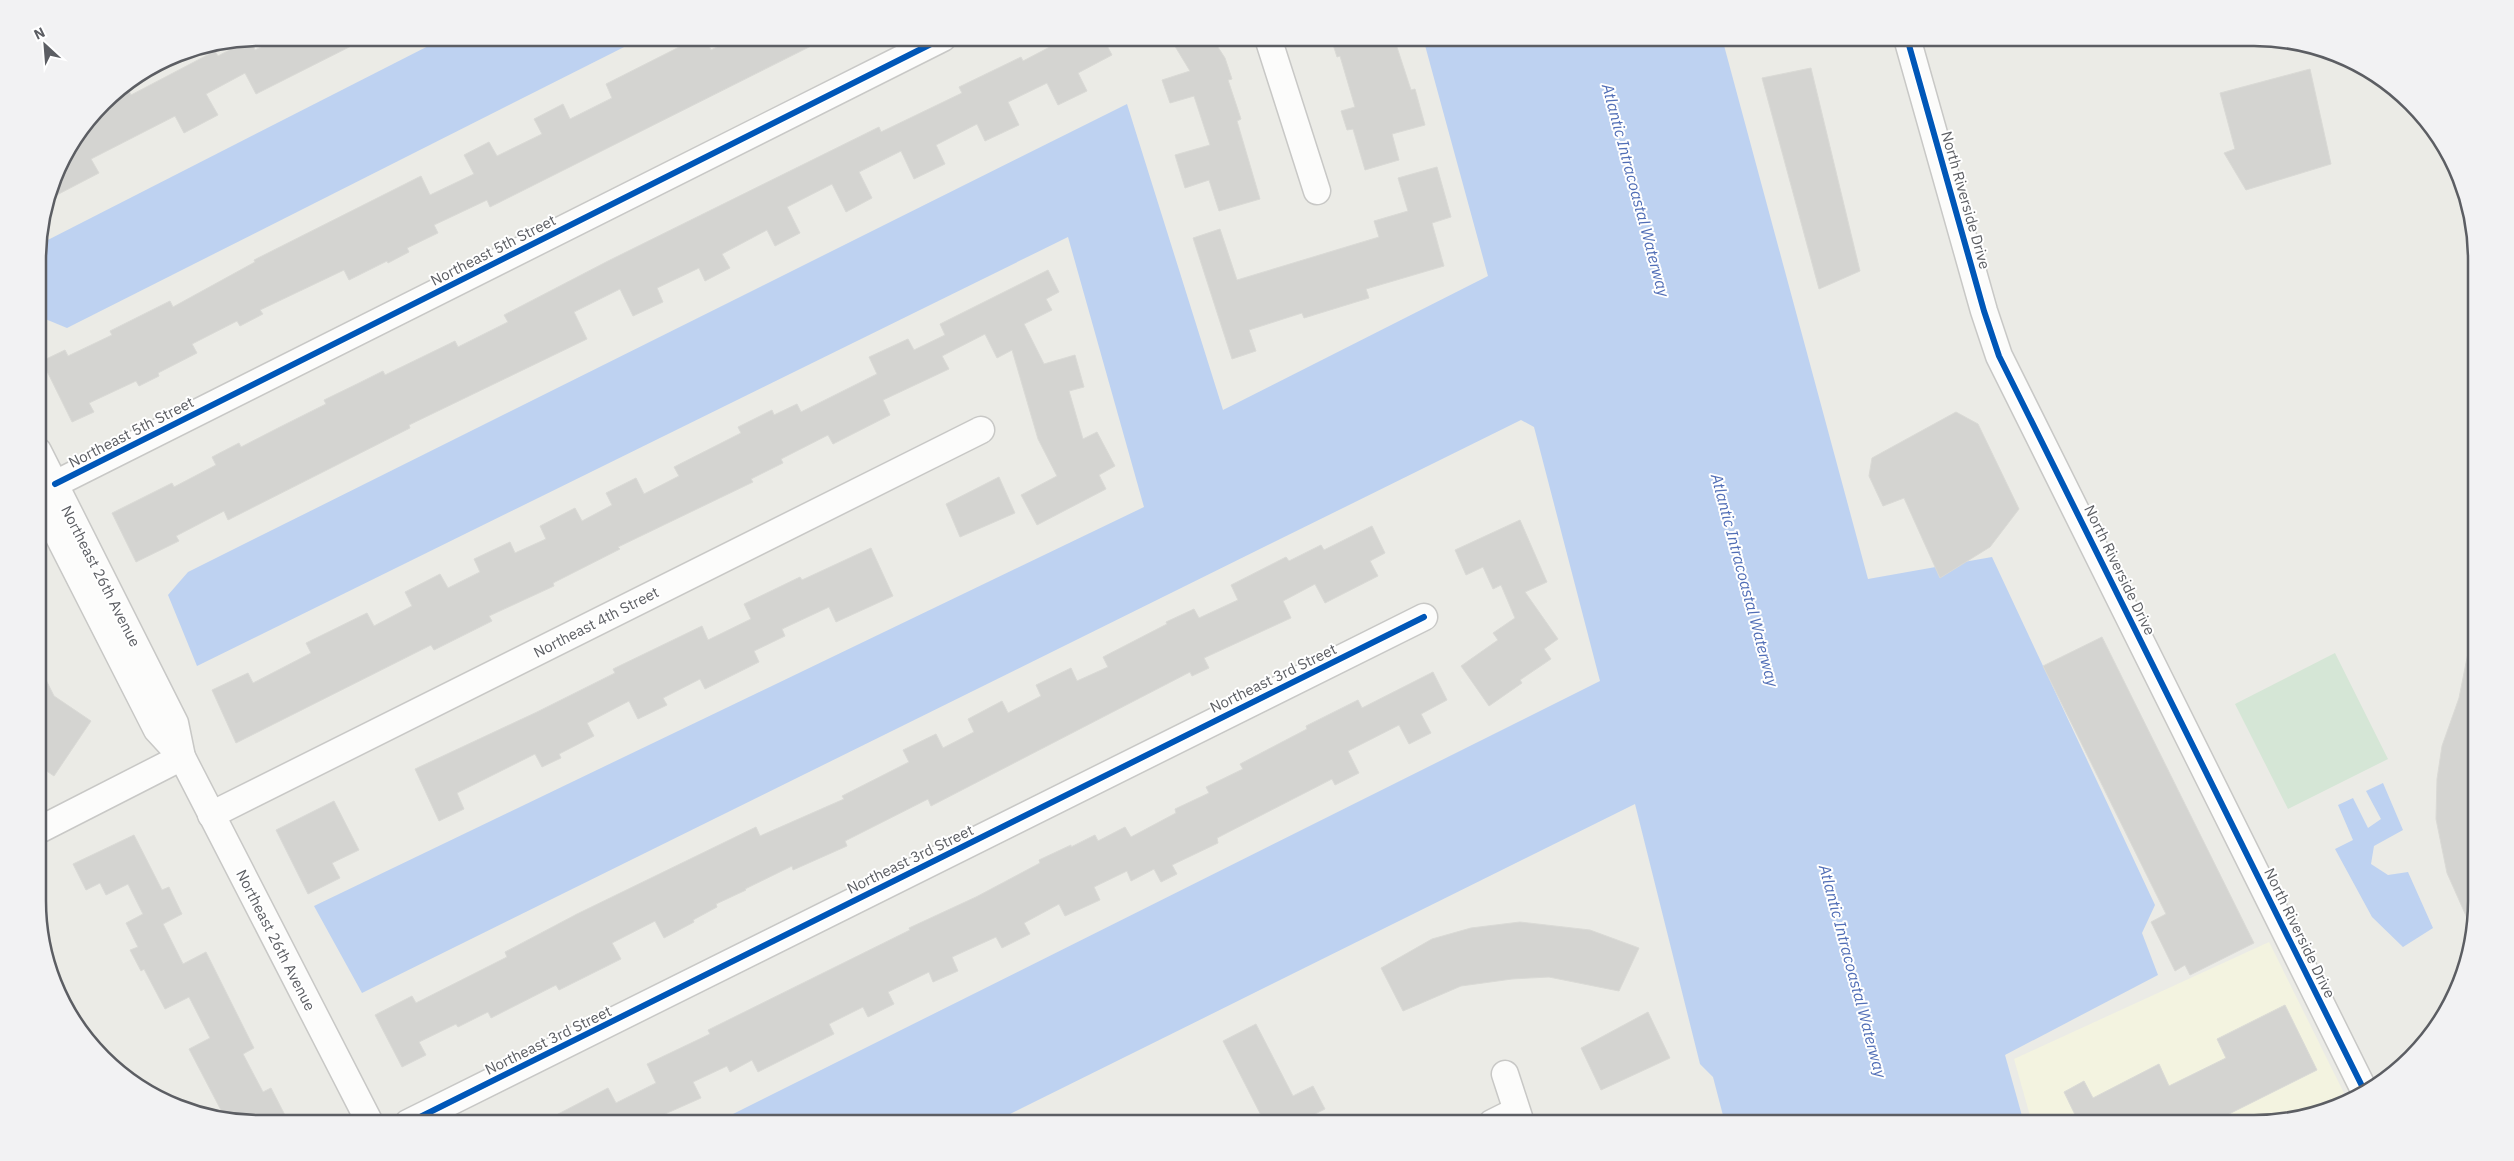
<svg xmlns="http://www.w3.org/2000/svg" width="2514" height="1161" font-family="'IBM Plex Sans',sans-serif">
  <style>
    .commercial { fill: #f3f3e0 }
    .green { fill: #d5e6d6 }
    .water { fill: #bed2f1 }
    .building { fill: #d4d4d1; stroke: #dadad6 }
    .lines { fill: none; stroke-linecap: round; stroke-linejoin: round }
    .minor-casing { stroke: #c8c8c6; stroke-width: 29 }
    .minor { stroke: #fcfcfb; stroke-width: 26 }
    .cycleway-casing { stroke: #fff; stroke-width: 9 }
    .cycleway { stroke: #0057b8; stroke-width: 6 }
    .labels { text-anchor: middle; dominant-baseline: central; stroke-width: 4; stroke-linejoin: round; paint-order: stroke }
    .street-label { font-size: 15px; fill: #5c5e63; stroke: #fff }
    .water-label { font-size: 16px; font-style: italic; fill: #516eb6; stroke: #fff }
    .rim { fill: none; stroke: #5c5e63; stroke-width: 2.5 }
  </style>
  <rect width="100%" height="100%" fill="#ebebe6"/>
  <path class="commercial" d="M2269 942 2344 1093 2300 1117 2268 1123H2032L2014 1059Z"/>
  <path class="green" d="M2335 653 2388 759 2288 809 2235 704Z"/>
  <g class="water">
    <path d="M444 38H642L67 328 38 316V245Z"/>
    <path d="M1423 38H1722L1868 579 1992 557 2155 905 2142 933 2158 975 2005 1055 2024 1123H1725L1713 1077 1700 1064 1635 804 992 1123H715L1600 681 1534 427 1521 420 362 993 314 906 1144 507 1068 237 197 666 168 595 188 572 1127 104 1223 410 1488 276Z"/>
    <path d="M2383 783 2403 830 2374 846 2371 864 2388 875 2408 872 2433 928 2403 947 2372 917 2335 849 2353 840 2338 805 2353 798 2368 828 2381 819 2366 791Z"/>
  </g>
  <g class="building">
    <path d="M279 38H367L256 94 245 73 206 94 218 115 184 133 175 116 91 159 99 173 51 198 60 162 113 93 126 85 131 95 215 51 218 56 250 39 255 50Z"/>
    <path d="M697 38H705L711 50 735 38H827L490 207 487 200 434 225 438 233 407 248 409 252 388 263 387 261 349 280 344 270 260 310 263 314 240 326 237 321 192 344 197 353 158 373 159 376 139 386 136 381 89 403 94 412 72 422 42 361 65 350 68 356 112 335 110 331 170 301 173 307 255 262 254 260 421 176 430 195 474 174 464 155 489 142 497 156 542 134 534 119 563 104 570 119 612 98 606 84Z"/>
    <path d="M1067 38H1103L1112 55 1078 73 1087 91 1058 105 1047 83 1008 102 1019 125 985 141 977 124 936 145 945 164 914 179 901 151 859 172 872 198 846 212 832 184 787 207 800 233 775 246 767 230 722 254 730 268 705 281 699 268 657 288 663 302 633 316 620 289 574 312 587 339 409 425 410 428 228 520 224 511 176 536 179 541 136 562 112 513 172 483 174 487 216 465 212 457 239 443 241 447 278 428 326 404 324 400 359 383 383 371 385 375 455 341 458 347 508 322 504 315 608 261 879 127 881 132 962 93 959 87 1021 57 1023 61Z"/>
    <path d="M1170 38H1212L1225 58 1232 79 1228 80 1241 119 1237 121 1260 199 1219 211 1209 180 1185 188 1175 155 1210 145 1194 96 1170 103 1162 80 1190 71Z"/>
    <path d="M1331 38H1394L1411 90 1415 89 1425 125 1392 134 1399 160 1365 170 1353 129 1347 130 1341 111 1355 107 1340 56 1337 57Z"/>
    <path d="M1811 68 1860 271 1819 289 1762 78Z"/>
    <path d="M2310 69 2331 164 2246 190 2224 153 2235 149 2220 93Z"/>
    <path d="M1437 167 1451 217 1432 223 1444 266 1366 289 1369 298 1304 318 1302 313 1249 330 1256 351 1232 359 1193 238 1220 229 1237 280 1379 237 1374 221 1408 211 1398 178Z"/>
    <path d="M1048 270 1059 292 1046 299 1052 310 1024 324 1044 364 1075 355 1084 387 1069 391 1083 439 1097 432 1115 466 1099 475 1106 489 1037 525 1021 495 1057 476 1038 439 1012 350 997 358 985 334 942 356 949 369 883 400 890 415 833 444 828 435 781 459 783 463 751 479 753 482 618 547 620 549 553 583 554 586 489 616 492 621 434 650 431 645 236 743 212 690 248 673 253 683 311 653 306 643 367 613 374 626 412 606 405 592 440 574 448 588 480 572 474 559 510 542 515 553 546 539 540 526 575 508 582 521 612 505 606 493 636 478 644 494 679 476 674 467 741 433 738 427 772 410 774 415 797 404 801 412 877 374 869 357 908 339 914 350 945 335 940 324Z"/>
    <path d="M1956 412 1978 424 2019 509 1990 547 1940 578 1904 498 1883 506 1869 476 1872 458Z"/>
    <path d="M999 477 1015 513 960 537 946 504Z"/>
    <path d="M1520 520 1547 582 1525 592 1558 639 1544 649 1551 659 1520 680 1522 683 1489 706 1461 666 1498 640 1493 633 1515 618 1501 585 1493 589 1483 567 1466 575 1455 550Z"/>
    <path d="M1372 526 1385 553 1370 561 1378 576 1325 603 1315 584 1283 601 1291 618 1204 658 1209 668 1192 676 1190 672 931 806 928 799 845 841 847 846 793 870 792 866 745 889 746 890 716 904 717 907 693 920 694 922 664 938 655 921 612 943 621 959 559 990 556 985 491 1018 488 1012 458 1027 456 1024 419 1042 426 1055 402 1067 375 1015 412 996 416 1003 507 957 505 952 577 914 756 827 760 836 844 799 842 796 909 762 903 750 936 734 943 748 974 732 968 719 1002 701 1008 713 1041 696 1036 685 1071 668 1077 681 1108 667 1103 657 1167 624 1166 622 1194 609 1199 618 1238 600 1231 585 1286 557 1289 561 1321 545 1324 550Z"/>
    <path d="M871 548 893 596 836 622 829 607 782 629 785 636 754 651 759 662 705 689 700 679 663 698 667 705 638 719 629 701 587 723 594 736 559 754 561 758 542 767 535 754 457 793 464 809 439 821 415 769 537 712 615 673 613 669 702 626 708 640 751 619 744 604 800 577 802 580Z"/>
    <path d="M2102 637 2254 943 2190 975 2185 965 2175 971 2151 922 2166 914 2043 666Z"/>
    <path d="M2468 653 2476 654V901L2471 927 2447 873 2436 819 2437 779 2442 746 2459 698Z"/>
    <path d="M39 666 54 696 91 721 54 776 39 766Z"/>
    <path d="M1433 672 1447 700 1421 714 1431 733 1409 744 1399 725 1348 751 1359 773 1335 785 1332 779 1217 838 1218 843 1172 865 1177 874 1161 882 1154 869 1131 881 1127 871 1094 887 1100 900 1065 916 1059 904 1024 923 1030 934 1002 948 996 937 952 957 958 971 933 982 929 972 888 992 894 1004 868 1017 863 1007 829 1024 834 1034 758 1072 752 1060 730 1072 727 1066 693 1082 701 1098 656 1118 659 1123H541L608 1088 616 1103 656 1083 647 1064 710 1034 708 1030 910 930 909 928 976 897 1040 863 1039 860 1071 845V847L1095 835 1098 841 1125 827 1131 837 1176 813 1175 809 1209 793 1206 787 1243 769 1240 764 1307 729 1306 726 1358 700 1362 708Z"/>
    <path d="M334 801 359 850 332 863 340 878 308 894 276 830Z"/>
    <path d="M134 835 162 890 169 887 182 914 163 924 183 964 206 952 254 1048 243 1054 263 1092 271 1088 289 1123 260 1124 224 1116 189 1049 210 1038 189 997 165 1009 144 969 141 971 130 950 138 947 126 923 143 914 128 884 106 895 100 883 86 890 73 864Z"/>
    <path d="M1520 922 1590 930 1639 948 1619 991 1549 977 1512 979 1461 986 1403 1011 1381 968 1432 939 1471 928Z"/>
    <path d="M2285 1005 2317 1070 2211 1123H2079L2064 1092 2084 1081 2093 1098 2159 1064 2169 1086 2226 1058 2217 1039Z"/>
    <path d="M1648 1012 1670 1058 1601 1090 1581 1048Z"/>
    <path d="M1256 1024 1293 1096 1313 1086 1325 1109 1297 1123H1265L1223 1041Z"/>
  </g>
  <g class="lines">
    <defs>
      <g id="minor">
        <path d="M1268 38 1317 191"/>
        <path d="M1907 38 1984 311 1999 356 2365 1092"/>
        <path d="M38 451 175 723 182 757 370 1123"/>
        <path d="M55 484 943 38"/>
        <path d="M39 498 157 730 182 757"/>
        <path d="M211 815 981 430"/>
        <path d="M39 830 182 757"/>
        <path d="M1505 1074 1521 1123"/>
        <path d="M408 1123 1424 617"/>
        <path d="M1492 1123 1516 1111"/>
      </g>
    </defs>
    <use href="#minor" class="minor-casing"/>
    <use href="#minor" class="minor"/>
    <defs>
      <g id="cycleway">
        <path d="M1907 38 1984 311 1999 356 2365 1092"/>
        <path d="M55 484 943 38"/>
        <path d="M408 1123 1424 617"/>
      </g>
    </defs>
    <use href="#cycleway" class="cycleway-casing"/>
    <use href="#cycleway" class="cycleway"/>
  </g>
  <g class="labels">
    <g class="street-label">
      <text transform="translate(1966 200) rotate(74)">North Riverside Drive</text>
      <text transform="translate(493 250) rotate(-27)">Northeast 5th Street</text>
      <text transform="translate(131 432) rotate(-27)">Northeast 5th Street</text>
      <text transform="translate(2120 570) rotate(64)">North Riverside Drive</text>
      <text transform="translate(101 576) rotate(63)">Northeast 26th Avenue</text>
      <text transform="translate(596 622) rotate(-27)">Northeast 4th Street</text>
      <text transform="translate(1273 678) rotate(-26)">Northeast 3rd Street</text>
      <text transform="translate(910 859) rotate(-26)">Northeast 3rd Street</text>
      <text transform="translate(2300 933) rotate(64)">North Riverside Drive</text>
      <text transform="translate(276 940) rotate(63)">Northeast 26th Avenue</text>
      <text transform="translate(548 1040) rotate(-26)">Northeast 3rd Street</text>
    </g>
    <g class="water-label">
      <text transform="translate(1636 190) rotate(75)">Atlantic Intracoastal Waterway</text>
      <text transform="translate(1745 580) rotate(75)">Atlantic Intracoastal Waterway</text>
      <text transform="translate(1853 971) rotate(75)">Atlantic Intracoastal Waterway</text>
    </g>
  </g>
  <path d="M0 0H2514V1161H0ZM260 46H2254A214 214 0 0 1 2468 260V901A214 214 0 0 1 2254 1115H260A214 214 0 0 1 46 901V260A214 214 0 0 1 260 46Z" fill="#f2f2f3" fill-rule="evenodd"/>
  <path class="rim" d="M260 46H2254A214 214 0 0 1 2468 260V901A214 214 0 0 1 2254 1115H260A214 214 0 0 1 46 901V260A214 214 0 0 1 260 46Z"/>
  <g transform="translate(45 45) rotate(334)" stroke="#ffffff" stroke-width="4" paint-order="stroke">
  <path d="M0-4L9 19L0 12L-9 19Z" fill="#5c5e63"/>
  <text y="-8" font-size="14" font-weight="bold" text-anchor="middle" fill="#5c5e63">N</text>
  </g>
</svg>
